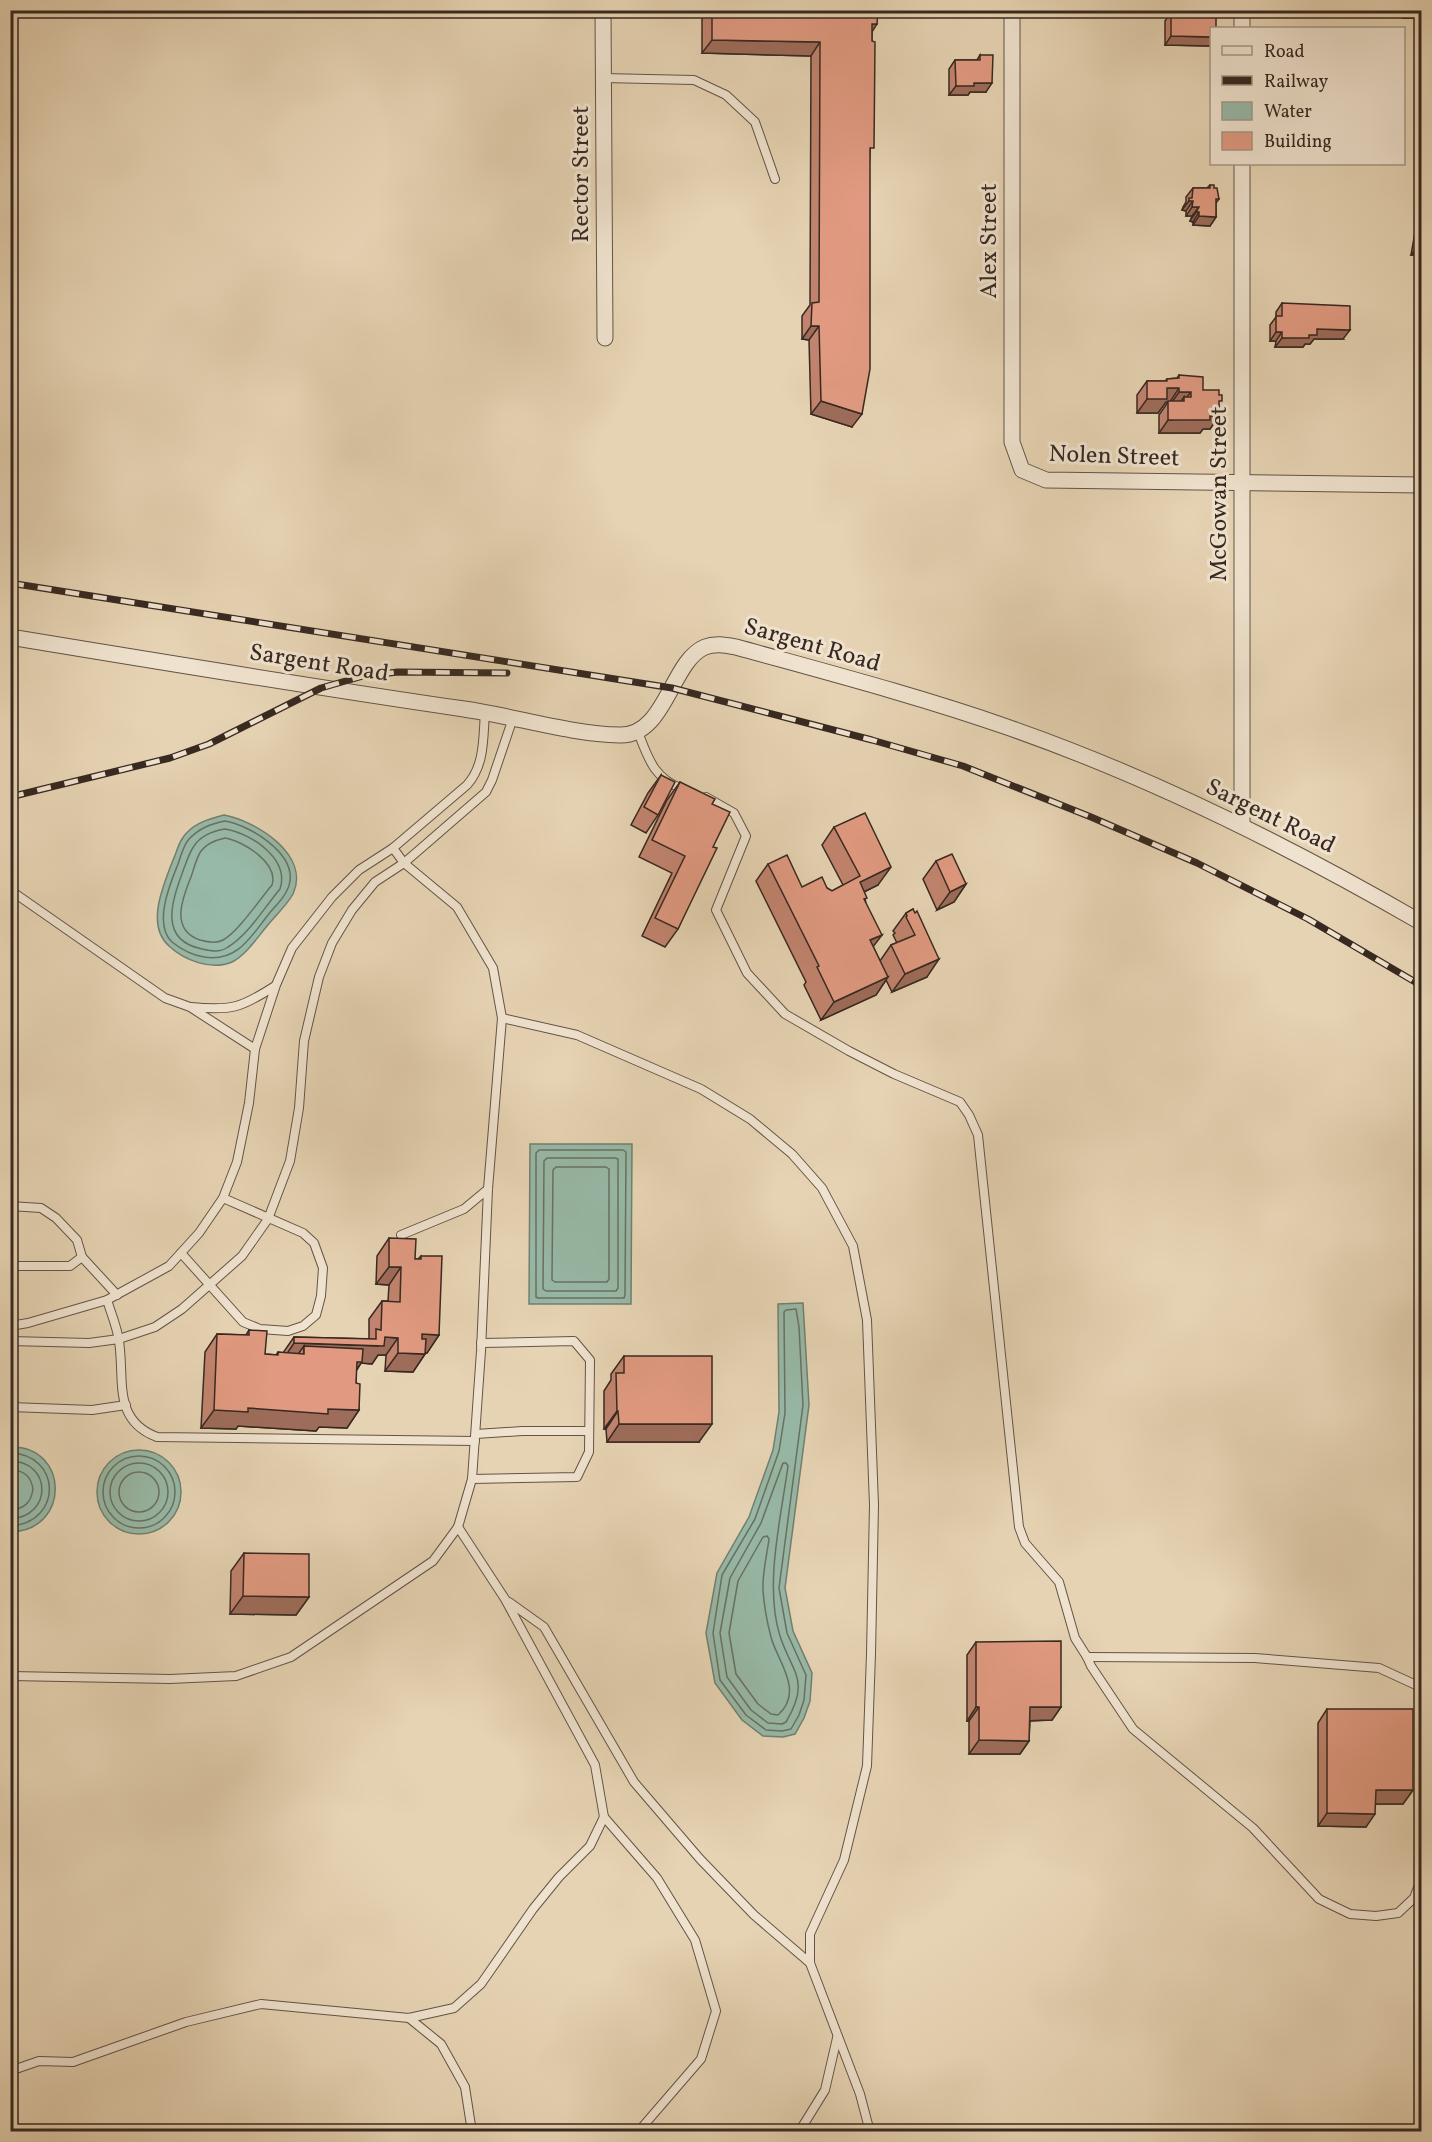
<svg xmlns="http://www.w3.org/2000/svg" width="1432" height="2142" font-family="Vollkorn,serif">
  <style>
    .water { fill: #97b9a7; stroke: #717f71; stroke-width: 1.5 }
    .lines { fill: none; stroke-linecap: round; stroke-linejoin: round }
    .shore { stroke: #677164; stroke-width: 1.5 }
    .lane-casing { stroke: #635446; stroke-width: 10 }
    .street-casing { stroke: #635446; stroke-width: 17 }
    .lane { stroke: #efe2ce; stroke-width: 8 }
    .street { stroke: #efe2ce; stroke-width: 15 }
    .rail-casing { stroke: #372921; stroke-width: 7 }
    .rail { stroke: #efe2ce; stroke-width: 4.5; stroke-dasharray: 14; stroke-linecap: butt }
    .wall { fill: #c2846f; stroke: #372921; stroke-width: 1.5 }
    .shaded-wall { fill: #9e6c5a; stroke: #372921; stroke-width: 1.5 }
    .building { fill: #e19a81; stroke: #372921; stroke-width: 1.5 }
    .labels { text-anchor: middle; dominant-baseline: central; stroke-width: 6; stroke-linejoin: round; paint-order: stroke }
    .street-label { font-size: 24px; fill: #372921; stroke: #efe2ce }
  </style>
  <rect width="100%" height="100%" fill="#e6d3b3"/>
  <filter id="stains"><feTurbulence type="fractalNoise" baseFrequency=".00333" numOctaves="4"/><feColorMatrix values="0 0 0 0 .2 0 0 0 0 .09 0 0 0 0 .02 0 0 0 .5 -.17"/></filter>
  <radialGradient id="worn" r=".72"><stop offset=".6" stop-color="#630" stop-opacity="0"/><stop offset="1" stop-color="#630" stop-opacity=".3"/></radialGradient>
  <g class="water">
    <path d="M224 815C256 821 311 855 293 894 287 905 275 916 267 926 257 938 246 955 232 962 211 971 184 960 169 946 145 925 164 884 173 860 176 854 178 845 182 839 191 824 208 819 224 815Z"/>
    <path d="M530 1144H632L631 1304H529Z"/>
    <path d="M803 1303 809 1405 785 1588 793 1631 812 1673 810 1701 804 1718 795 1734 783 1737 763 1736 742 1720 715 1683 706 1633 717 1573 749 1517 773 1450 779 1412 778 1304Z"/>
    <path d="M11 1447C69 1446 71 1530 11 1532Z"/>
    <circle cx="139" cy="1492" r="42"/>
  </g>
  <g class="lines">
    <g class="shore">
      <path d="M225 821C249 825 294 852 290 881 288 895 276 905 268 915 250 938 237 962 204 957 191 955 182 950 172 942 153 924 170 884 178 864 181 856 183 846 189 839 200 828 210 824 225 821Z"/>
      <path d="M225 829C251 833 290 859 280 889 264 908 249 934 228 947 220 953 211 951 202 949 158 940 172 901 183 871 186 863 189 853 194 846 201 835 213 831 225 829Z"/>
      <path d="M225 838C243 841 279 863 272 885 260 899 238 932 223 940 216 944 207 942 200 940 170 930 182 899 191 877 194 869 196 858 201 851 207 843 216 840 225 838Z"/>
      <path d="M539 1150H623L626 1152 625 1295 624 1298H538L536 1297V1153Z"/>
      <path d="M547 1158H615L618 1159V1288L616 1291H546L543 1289 544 1161Z"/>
      <path d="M556 1167H606L609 1169V1279L607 1282H555L552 1280 553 1170Z"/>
      <path d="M796 1309 799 1327 803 1405 779 1588 787 1633 806 1675 804 1700 799 1715 791 1729 782 1731 766 1730 746 1715 720 1680 713 1633 722 1575 755 1519 779 1451 785 1413 784 1312 786 1310Z"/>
      <path d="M10 1453C62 1454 63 1523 10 1526"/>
      <circle cx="139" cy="1492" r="36"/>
      <path d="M10 1461C52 1461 53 1517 10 1519"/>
      <path d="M783 1463H786L788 1466C781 1518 764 1585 780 1636 792 1673 811 1680 786 1722L782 1724 768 1723 751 1710 727 1677 720 1633 730 1578 761 1523Z"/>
      <circle cx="139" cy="1492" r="29"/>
      <path d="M10 1470C24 1470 31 1476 33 1489 31 1503 24 1509 10 1510"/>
      <circle cx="139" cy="1492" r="20"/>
      <path d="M767 1536 769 1539C767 1555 762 1574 763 1590 764 1605 767 1622 771 1637 777 1661 805 1691 778 1715L771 1714 758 1704 736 1674 729 1633 738 1581 763 1537Z"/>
    </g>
    <defs>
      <g id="lane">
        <path d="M603 78 694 80 726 95 755 122 775 179"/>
        <path d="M638 732C648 758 654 779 683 789"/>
        <path d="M706 797 734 813 746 836 716 910 747 973 785 1014 849 1051 894 1074 960 1102 969 1115 978 1135 1019 1527 1025 1543 1059 1582 1075 1638 1087 1657 1091 1666 1133 1729 1253 1828 1319 1899 1350 1914 1376 1916 1398 1913 1414 1898 1422 1877"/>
        <path d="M10 890 165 998 190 1007 255 1049"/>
        <path d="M191 1007C231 1011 241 1008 275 986"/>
        <path d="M502 1018 577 1035 701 1089 750 1119 792 1154 822 1188 853 1246 867 1320 874 1505 871 1654 867 1766 844 1860 810 1934V1963L860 2094 870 2132"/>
        <path d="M10 1206 41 1208 56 1218 77 1240 82 1257 117 1295"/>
        <path d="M401 1235 464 1209 488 1189"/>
        <path d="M181 1253 243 1322 260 1329 288 1331 303 1326 316 1315 321 1296 323 1268 314 1243 303 1233 223 1198"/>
        <path d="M10 1266H70L82 1257"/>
        <path d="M107 1300C111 1313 117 1327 119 1341 125 1380 112 1420 157 1437L475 1441"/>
        <path d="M10 1326 28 1323 107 1300 169 1266 199 1233 223 1198 237 1162 249 1103 255 1049 276 985 292 948 332 897 359 870 393 848 467 785C485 765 483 738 485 712"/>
        <path d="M10 1341 89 1343 119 1339 155 1327 182 1309 242 1256 268 1219 290 1161 299 1108 304 1041 319 977 332 943 352 910 375 882 404 863 486 792 492 780 513 718"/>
        <path d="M10 1407 92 1410 126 1405"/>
        <path d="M476 1434 522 1431H589"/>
        <path d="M472 1479 577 1477 589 1452 590 1360 574 1341 481 1343"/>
        <path d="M509 1602 544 1627 634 1782 700 1859 754 1915 810 1963"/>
        <path d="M1087 1657 1255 1658 1379 1668 1416 1685 1422 1692"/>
        <path d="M10 1676 170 1679 236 1676 291 1657 433 1561 458 1527 472 1479 481 1351 488 1189 502 1018 493 968 457 907 404 863 393 848"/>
        <path d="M604 1817 657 1878 695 1940 716 2011 701 2059 638 2132"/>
        <path d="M409 2018 441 2044 465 2087 472 2132"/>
        <path d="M10 2071 39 2061 73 2062 186 2022 261 2004 409 2018 454 2008 481 1984 533 1909 559 1877 590 1846 604 1817 595 1765 505 1599 458 1527"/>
        <path d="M799 2132 825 2090 837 2038"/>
      </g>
      <g id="street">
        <path d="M603 10 605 338"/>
        <path d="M1012 10V442L1022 470 1046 480 1422 485"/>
        <path d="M1242 10V28"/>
        <path d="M10 637C161 662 312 687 464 709 514 716 570 734 620 735 666 736 671 661 705 647 715 643 725 645 736 647 826 672 918 696 1007 727 1151 777 1289 846 1422 923"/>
        <path d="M1242 825V164"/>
      </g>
    </defs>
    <use href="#lane" class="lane-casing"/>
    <use href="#street" class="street-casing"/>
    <use href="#lane" class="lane"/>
    <use href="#street" class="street"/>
    <defs>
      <g id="rail">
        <path d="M10 583 672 688 872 740 963 766 1091 817 1197 863 1308 919 1422 986"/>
        <path d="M10 797 170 758 209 744 321 688 363 676 398 672 507 673"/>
      </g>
    </defs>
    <use href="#rail" class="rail-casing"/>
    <use href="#rail" class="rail"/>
  </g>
  <g class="wall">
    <path d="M702 10H878L872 32 870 154 852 427 811 414 809 340 802 339V316L810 305 811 56 702 53Z"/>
    <path d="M1404 10H1422V18H1403Z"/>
    <path d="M1171 12 1194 13 1212 28V43L1210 46 1165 45V21Z"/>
    <path d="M980 55 986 92H970L968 95H949V69L955 60H977Z"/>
    <path d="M1210 185 1214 188 1219 199 1216 203V217L1210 226 1193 225V222L1190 221 1192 216H1186V211L1182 210 1183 207 1186 202V197L1193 188H1207Z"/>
    <path d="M1422 223V255H1411L1415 232Z"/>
    <path d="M1282 303 1343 339H1314L1310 344H1305L1303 347H1275L1276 341H1270V325L1276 317V312Z"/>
    <path d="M1179 375 1203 390 1219 405V416L1210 429H1203L1200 433H1159V415L1168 402H1165L1158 413H1137V395L1147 381H1165L1167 379 1177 378Z"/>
    <path d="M661 775 658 815 646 833 631 825 648 793Z"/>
    <path d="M680 782 712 804 713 847 678 929 665 947 642 936 672 873 639 857 667 800Z"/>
    <path d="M834 827 878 885 864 892 873 946 880 961 891 945 897 943 893 935 895 933 893 931 906 913 913 909 927 977 892 992 886 980 876 995 821 1020 804 985 806 982 756 881 768 864 802 887 827 888 832 891 843 885 822 845Z"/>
    <path d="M936 861 966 884 954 902 937 910 923 879Z"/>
    <path d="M389 1238 415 1259H418L421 1256 439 1335 427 1353H426L425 1354 413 1372 385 1371 386 1355H378L372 1364 361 1363 356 1371V1383L359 1410 347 1428 319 1427 316 1431 238 1426 236 1429 201 1428 205 1352 217 1334 246 1335 249 1330 265 1354 276 1355 278 1352 283 1353 294 1337 369 1339V1319L382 1301H388L389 1285 376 1284 377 1256Z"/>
    <path d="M624 1356 699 1442H607L606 1429H604V1391L611 1380V1374Z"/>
    <path d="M244 1553 309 1597 296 1615 230 1614 231 1571Z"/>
    <path d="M976 1642 1061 1707 1052 1720 1030 1721 1029 1741 1020 1754H969V1721H967V1655Z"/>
    <path d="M1327 1709 1413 1790 1403 1804H1375L1366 1827 1318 1826V1723Z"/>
  </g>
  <g class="shaded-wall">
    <path d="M1409 10H1422V18H1403Z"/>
    <path d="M872 24H877L868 38Z"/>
    <path d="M1171 36 1212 37V43L1210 46 1165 45Z"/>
    <path d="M712 40 820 42 811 56 702 53Z"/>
    <path d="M974 83H992L986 92H970L968 95H949L956 86Z"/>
    <path d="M1189 201H1193L1186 211 1182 210Z"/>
    <path d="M1192 207H1199L1192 216H1186Z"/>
    <path d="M1196 212H1199L1193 222 1190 221Z"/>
    <path d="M1199 216 1216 217 1210 226 1193 225Z"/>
    <path d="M1418 246H1422V255H1411Z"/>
    <path d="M811 326H819L809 340 802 339Z"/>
    <path d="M1317 329 1350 330 1343 339H1314L1310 344H1305L1303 347H1275L1282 338 1309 335Z"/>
    <path d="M1276 332H1282L1276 341H1270Z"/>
    <path d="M1167 388H1179L1170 402H1166L1158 413H1137L1147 399Z"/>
    <path d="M1179 392H1191L1184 401V397L1178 405H1170Z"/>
    <path d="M821 401 862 414 852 427 811 414Z"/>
    <path d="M1210 416H1219L1210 429H1203L1200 433H1159L1168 420Z"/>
    <path d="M891 867 878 885 847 900 860 882Z"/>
    <path d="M966 884 954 902 937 910 950 892Z"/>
    <path d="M882 935 869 952 870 940Z"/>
    <path d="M939 959 927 977 892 992 905 974Z"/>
    <path d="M888 977 876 995 821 1020 834 1002Z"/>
    <path d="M389 1267H401L389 1285 376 1284Z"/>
    <path d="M422 1334 439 1335 427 1353 409 1352Z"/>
    <path d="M385 1337 398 1338 386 1355H378L372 1364 361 1363 350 1380 304 1354V1346L293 1361H282L294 1343 378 1346Z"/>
    <path d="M398 1353 425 1354 413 1372 385 1371Z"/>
    <path d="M248 1408 328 1409 359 1410 347 1428 319 1427 316 1431 238 1426 236 1429 201 1428 214 1410Z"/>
    <path d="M617 1411H618L606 1429H604Z"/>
    <path d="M619 1424H712L699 1442H607Z"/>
    <path d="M243 1596 309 1597 296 1615 230 1614Z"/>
    <path d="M976 1707H979L969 1721H967Z"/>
    <path d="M1030 1707H1061L1052 1720 1020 1721Z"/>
    <path d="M979 1740 1029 1741 1020 1754H969Z"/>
    <path d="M1376 1790H1413L1403 1804H1366Z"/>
    <path d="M1327 1813 1375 1814 1366 1827 1318 1826Z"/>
  </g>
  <g class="building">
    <path d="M712 10H878L877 24H872V41L875 42 874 148H870V369L862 414 821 401 819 326H811L812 303 819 302 820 42 712 40Z"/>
    <path d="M1193 10 1194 13H1216V28H1212V37L1171 36V12Z"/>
    <path d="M980 55H993L992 83H974V86H956L955 60H980Z"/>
    <path d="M1210 185H1214V188H1217L1219 199H1216V217L1199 216V212H1196L1199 207H1192L1193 201H1189V198H1192L1193 188H1210Z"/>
    <path d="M1422 224V246H1418Z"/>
    <path d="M1282 303 1350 306V330L1317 329V335H1309V338H1282V332H1276V316H1282Z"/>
    <path d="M1179 375 1203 377V390H1219V395H1222V401H1219V416H1210V420H1168V401H1184V397H1191V392H1179V388H1167V399H1147V381H1167V379L1179 378Z"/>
    <path d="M661 775 675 782 658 815 644 807Z"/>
    <path d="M680 782 715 799 712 804 730 812 713 847 717 848 678 929 655 918 685 856 652 840Z"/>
    <path d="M865 813 891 867 860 882 867 898 864 899 882 935 870 940 888 977 834 1002 817 967 819 966 768 864 787 855 802 887 822 877 827 888 832 891 860 876 834 827Z"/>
    <path d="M952 854 966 884 950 892 936 861Z"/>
    <path d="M913 909 915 913 917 911 939 959 905 974 891 945 915 935 906 917 907 916 906 913Z"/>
    <path d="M389 1238 416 1239 415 1259H421V1256H442L439 1335 422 1334V1339H426L425 1354 398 1353V1338L385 1337 384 1346 294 1343V1337L376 1339V1329L381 1330 382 1301 400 1302 401 1267H389Z"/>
    <path d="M249 1330 267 1331 265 1354 278 1355V1352L304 1354V1346L363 1349 362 1362H357L356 1383 360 1384 359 1410 328 1409V1414L248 1408V1412L214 1410 217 1334 249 1335Z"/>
    <path d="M624 1356H712V1424H619L618 1411H617L616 1373H624Z"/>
    <path d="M244 1553 309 1554V1597L243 1596Z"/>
    <path d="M1061 1641V1707H1030L1029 1741 979 1740V1707H976V1642Z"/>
    <path d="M1327 1709H1413V1790H1376L1375 1814 1327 1813Z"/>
  </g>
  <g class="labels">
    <g class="street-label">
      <text transform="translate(582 174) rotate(-90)">Rector Street</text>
      <text transform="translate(990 241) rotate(-90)">Alex Street</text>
      <text transform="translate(1114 457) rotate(2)">Nolen Street</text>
      <text transform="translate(1220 494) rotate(-90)">McGowan Street</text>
      <text transform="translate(812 646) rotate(16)">Sargent Road</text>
      <text transform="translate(319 664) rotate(9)">Sargent Road</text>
      <text transform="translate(1270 817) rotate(26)">Sargent Road</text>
    </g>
  </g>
  <rect width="1432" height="2142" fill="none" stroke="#e6d3b3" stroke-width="36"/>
  <rect x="12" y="12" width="1408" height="2118" fill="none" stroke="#372921" stroke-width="3"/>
  <rect x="18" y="18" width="1396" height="2106" fill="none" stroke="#372921" stroke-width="1.5"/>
  <rect x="1210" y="27" width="195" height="138" fill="#efe2ce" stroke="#a59889" stroke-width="1.5"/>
  <rect x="1222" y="46" width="30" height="9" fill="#efe2ce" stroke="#a59889" stroke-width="1.5"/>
  <text x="1264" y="57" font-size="18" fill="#372921">Road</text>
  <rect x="1222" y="76" width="30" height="9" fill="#372921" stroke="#a59889" stroke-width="1.5"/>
  <text x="1264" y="87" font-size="18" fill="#372921">Railway</text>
  <rect x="1222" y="102" width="30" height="18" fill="#97b9a7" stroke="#a59889" stroke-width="1.5"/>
  <text x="1264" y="117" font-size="18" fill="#372921">Water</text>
  <rect x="1222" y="132" width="30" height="18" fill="#e19a81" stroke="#a59889" stroke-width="1.5"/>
  <text x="1264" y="147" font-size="18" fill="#372921">Building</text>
  <rect width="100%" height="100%" filter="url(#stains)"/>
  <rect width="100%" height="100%" fill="url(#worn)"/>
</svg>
